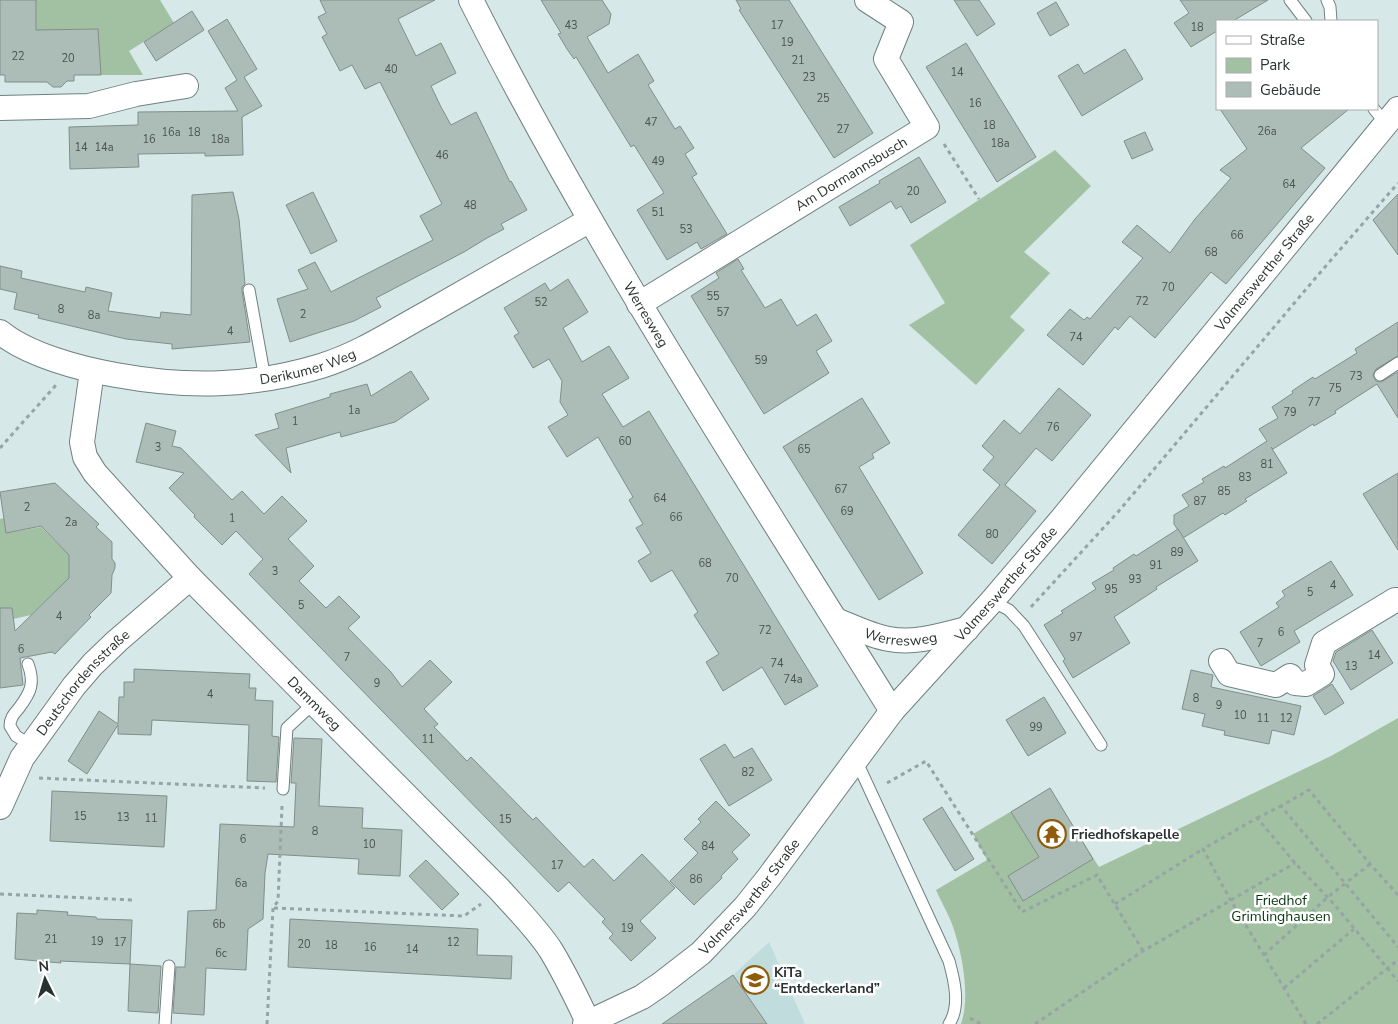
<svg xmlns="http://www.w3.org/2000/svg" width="1398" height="1024" font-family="'Nunito Sans',sans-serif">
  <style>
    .built { fill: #c1dcdc }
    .green { fill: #a2c1a3 }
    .building { fill: #acbcb6; stroke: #808f89 }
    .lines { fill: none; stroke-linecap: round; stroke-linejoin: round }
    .service-casing { stroke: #708080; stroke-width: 13 }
    .minor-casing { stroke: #708080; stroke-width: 26 }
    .path { stroke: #96a4a4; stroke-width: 3; stroke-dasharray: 4 4; stroke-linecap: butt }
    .service { stroke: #fff; stroke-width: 11 }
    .minor { stroke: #fff; stroke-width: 24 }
    .labels { text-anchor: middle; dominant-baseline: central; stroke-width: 5; stroke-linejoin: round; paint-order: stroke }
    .number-label { font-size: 11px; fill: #4a5452 }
    .street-label { font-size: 14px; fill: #2a3131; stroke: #fff }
    .poi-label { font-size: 14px; font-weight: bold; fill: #2a3131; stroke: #fff; text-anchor: start }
    .park-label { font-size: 14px; fill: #03390d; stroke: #fff }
  </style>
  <rect width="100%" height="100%" fill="#d6e8e8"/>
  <path class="built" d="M769 942 805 1024H662L733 975Z"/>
  <g class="green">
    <path d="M36 0H160L174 23 129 51 143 75H98V29H73V40L15 38Z"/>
    <path d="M1055 150 1091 186 1024 252 1050 273 1010 317 1025 330 976 385 909 325 945 303 910 245Z"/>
    <path d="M4 518 6 533 41 527 69 555V578L31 615 13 619 0 610V519Z"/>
    <path d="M1398 718V1024H961C970 998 963 959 955 933 951 918 942 904 936 890L987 860 973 834 1049 789 1099 867 1331 756Z"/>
  </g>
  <g class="building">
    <path d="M0 0H36V30L98 29 101 75H74V81H67L61 87H53L47 82H5V75H0Z"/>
    <path d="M320 0H435L398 19 416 56 441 43 456 73 431 86 441 107 451 125 476 112 510 182 511 181 527 210 501 224 504 229 487 238 464 252 376 298 381 307 354 321 290 342 277 299 308 289 298 270 315 262 331 292 433 240 420 216 442 204 380 82 365 89 352 65 340 71 322 37 327 34 318 17 326 13Z"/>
    <path d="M541 0H602L611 14 609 24 587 37 608 73 638 54 654 81 648 85 675 129 680 126 694 148 685 154 697 174 692 177 727 234 701 249 697 242 667 260 637 210 664 193 634 145 631 147 576 57 574 59 567 49 558 34 561 33Z"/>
    <path d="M736 0H789L873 133 834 158 739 10 741 9Z"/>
    <path d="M954 0H979L995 24 977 36Z"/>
    <path d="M1180 0H1268L1233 21H1217V31L1191 47 1174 23 1189 13Z"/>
    <path d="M1056 2 1069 25 1050 36 1037 13Z"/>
    <path d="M192 11 204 30 156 61 144 42Z"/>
    <path d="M227 19 257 69 244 77 262 106 242 117 243 155 205 156V153L138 154 139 167 70 169 69 127 138 125V112L238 111 225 88 237 80 208 31Z"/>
    <path d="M966 43 1036 157 997 182 926 67Z"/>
    <path d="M1125 49 1143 79 1082 116 1058 76 1078 64 1084 74Z"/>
    <path d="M1220 109H1349L1301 148 1325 168 1226 284 1211 272 1155 338 1130 316 1118 330 1115 327 1083 365 1047 335 1070 309 1084 320 1087 317 1090 319 1143 258 1122 242 1137 225 1170 253 1195 219 1231 178 1220 170 1247 149Z"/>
    <path d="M1145 132 1153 150 1132 159 1124 141Z"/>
    <path d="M919 157 946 202 911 223 901 206 896 209 891 201 850 226 839 207 880 183 879 181Z"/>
    <path d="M233 192 239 219 245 284 242 287V291L250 342 172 349V344L126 339 38 318 39 315 14 309 17 293 0 289V266L22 271 21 278 85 292 86 287 112 293 108 311 160 318 161 312 191 315 192 195Z"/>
    <path d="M313 192 337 241 311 254 286 205Z"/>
    <path d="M1398 194V255L1373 220Z"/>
    <path d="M738 259 744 269 741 270 765 308 781 299 797 326 816 314 832 341 816 351 829 373 764 414 691 296 719 278 716 273Z"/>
    <path d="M568 279 588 312 563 328 582 362 609 346 629 378 602 394 623 427 649 411 818 686 785 705 762 667 723 691 706 662 719 654 694 615 698 612 672 570 651 582 638 561 651 553 636 528 643 524 629 500 633 497 598 437 567 457 548 427 568 415 560 402 562 381 549 359 533 368 514 336 519 333 504 308 545 283 550 291Z"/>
    <path d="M1398 322V356L1376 369 1373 375 1376 381 1381 382 1398 372V418L1377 384 1335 411 1336 413 1314 426 1313 424 1273 449 1271 447 1287 473 1245 499 1247 501 1225 515 1223 513 1183 538 1174 524V515L1189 506 1182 495 1204 482 1202 479 1224 466 1225 468 1267 441 1259 429 1278 418 1272 407 1293 393 1292 391 1313 377 1315 379 1357 353 1355 349Z"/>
    <path d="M411 371 429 399 395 422 341 437 340 432 286 448 291 473 255 435 279 428 275 414 330 397V394L367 384 371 396Z"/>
    <path d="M1059 388 1091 415 1052 461 1036 448 1005 485 1036 511 992 564 958 535 1000 485 983 470 994 457 982 446 1004 420 1020 434Z"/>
    <path d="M862 398 890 443 872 454 874 458 859 467 923 573 879 600 783 447Z"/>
    <path d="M146 423 176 431 172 446 181 448 232 500 242 491 264 514 282 496 307 521 288 539 314 566 299 581 326 608 339 596 360 617 348 628 391 672 402 687 430 660 452 682 424 709 438 724 434 727 467 761 471 757 533 820 536 817 584 867 593 859 614 881 642 854 675 888 640 921 656 938 631 961 609 938 613 934 602 922 605 919 569 882 558 892 249 574 263 559 236 531 222 545 194 517 195 515 169 488 184 473 136 462Z"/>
    <path d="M1398 473V550L1363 494Z"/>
    <path d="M55 483 99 524 96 527 112 542V559L115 563V568L112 575 111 593 89 615 91 617 55 654 52 652 20 658 23 685 0 688V608H12L15 631 69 578V555L41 526 6 533 0 492Z"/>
    <path d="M1178 529 1198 561 1156 587 1157 589 1114 617 1130 643 1073 678 1063 661 1065 659 1044 625 1063 613 1061 611 1096 589 1092 583 1114 570 1113 568 1134 554 1136 556Z"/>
    <path d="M1331 561 1353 595 1294 631 1300 642 1261 666 1240 632 1279 607 1276 603 1285 596 1282 591Z"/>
    <path d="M1372 630 1393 663 1351 690 1333 661 1336 652Z"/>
    <path d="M134 669 250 674 249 688H256L255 700 273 701 272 736 279 737 276 782 247 781 249 725 152 720 151 735 118 734V725L87 774 68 761 99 711 118 724 119 697H124V682H134Z"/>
    <path d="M1191 670 1213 675 1211 687 1301 706 1294 735 1272 730 1269 744 1224 735 1225 731 1202 726 1205 714 1182 709Z"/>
    <path d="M1332 684 1344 703 1325 715 1313 696Z"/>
    <path d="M1044 697 1066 733 1028 756 1006 720Z"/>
    <path d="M294 738 322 739 319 806 363 808 362 828 402 830 400 876 358 874 359 859 268 854 265 873 263 919 248 929 246 970 206 968 204 1015 173 1013 176 967H185L188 911 216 910 220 824 294 827 296 783H291Z"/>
    <path d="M725 744 734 758 752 748 772 780 729 806 700 759Z"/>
    <path d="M1050 788 1093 859 1023 901 1008 876 1039 857 1011 812Z"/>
    <path d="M52 791 167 796 164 847 50 841Z"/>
    <path d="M716 801 750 835 732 852 738 859 721 876 722 878 694 905 670 881 698 853 684 839 701 822 698 819Z"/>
    <path d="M942 807 974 859 955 871 923 819Z"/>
    <path d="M426 860 459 894 442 910 409 876Z"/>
    <path d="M37 910 68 912 67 915 96 917 97 919 132 920 130 964 161 966 158 1013 128 1011 130 964 60 961 61 963 15 959 17 913 37 914Z"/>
    <path d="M290 919 478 929 477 955 512 956 511 979 288 967Z"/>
    <path d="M733 975 767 1024H662L717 986Z"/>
  </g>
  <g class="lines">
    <defs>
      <g id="service">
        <path d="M1290 0 1306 21"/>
        <path d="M1327 0 1330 7 1331 21"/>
        <path d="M1374 109 1386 124"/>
        <path d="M249 290 265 379"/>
        <path d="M1380 375 1398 363"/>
        <path d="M992 601 1009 610 1024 626 1101 745"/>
        <path d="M28 664C35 683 31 692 19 708 14 714 10 718 10 726L16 736 31 745"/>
        <path d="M856 760 949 961C954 979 961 1006 949 1024"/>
        <path d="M283 789 287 728 315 702"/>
        <path d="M165 1024 169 966"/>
      </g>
      <g id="minor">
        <path id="s1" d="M471 0C595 246 747 477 892 711"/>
        <path d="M0 108 89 106 136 94 186 86"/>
        <path id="s2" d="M639 304 927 127 886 59 901 22 867 0"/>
        <path id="s3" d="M0 332C28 355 81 369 116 375 187 388 252 387 321 366 360 354 394 331 429 312 483 281 536 251 590 220"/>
        <path id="s4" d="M92 371 82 442 85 457 95 473 190 578 500 890C517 909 536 928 550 949 565 973 577 999 589 1024"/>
        <path id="s5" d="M836 620C853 627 871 636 889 639 915 644 942 635 967 629"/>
        <path d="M1221 661 1229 674 1276 685 1290 676 1295 683 1306 684 1322 674 1317 665 1324 643 1395 600H1398"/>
        <path id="s6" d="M0 807 22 758 74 686 93 664 117 641 190 578"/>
        <path id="s7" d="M585 1024 642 997 661 984 701 953 745 907 769 877 892 711 992 601 1061 520 1398 109"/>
      </g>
    </defs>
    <use href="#service" class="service-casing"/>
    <use href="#minor" class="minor-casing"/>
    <g class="path">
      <path d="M944 144 979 199"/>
      <path d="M0 448 56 385"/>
      <path d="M1031 607 1118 512 1318 275 1398 183"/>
      <path d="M39 778 265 788"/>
      <path d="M887 783 926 761 1022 912 1097 875 1143 951"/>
      <path d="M1257 818 1281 806"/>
      <path d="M0 894 133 900"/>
      <path d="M1398 895 1370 864 1309 790 1281 806 1398 947"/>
      <path d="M1115 904 1203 849"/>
      <path d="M274 908 464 916 481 904"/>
      <path d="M1264 955 1328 897 1370 864"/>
      <path d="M1284 988 1354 929"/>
      <path d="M970 1018 981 1024"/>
      <path d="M267 1024 273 908 278 901 282 806"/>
      <path d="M1035 1024 1143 951 1295 863"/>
      <path d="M1306 1024 1231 901 1203 849 1257 818 1295 863 1333 903 1398 981"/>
      <path d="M1317 1024 1398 960"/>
    </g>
    <use href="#service" class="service"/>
    <use href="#minor" class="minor"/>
  </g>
  <defs>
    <symbol id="temple-ring" viewBox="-11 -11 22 22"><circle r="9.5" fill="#fff" stroke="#8f5d0a" stroke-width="1.5"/><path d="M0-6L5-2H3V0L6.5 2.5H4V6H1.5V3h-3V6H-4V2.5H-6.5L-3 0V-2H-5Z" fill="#8f5d0a"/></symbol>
    <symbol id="school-ring" viewBox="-11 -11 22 22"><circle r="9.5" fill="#fff" stroke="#8f5d0a" stroke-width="1.5"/><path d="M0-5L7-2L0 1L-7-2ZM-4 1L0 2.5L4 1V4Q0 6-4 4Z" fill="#8f5d0a"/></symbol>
  </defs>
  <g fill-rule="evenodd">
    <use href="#temple-ring" x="1036" y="818" width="32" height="32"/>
    <use href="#school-ring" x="739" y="964" width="32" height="32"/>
  </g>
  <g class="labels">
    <g class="number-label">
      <text x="571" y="25">43</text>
      <text x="777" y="25">17</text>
      <text x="1197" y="27">18</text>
      <text x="787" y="42">19</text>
      <text x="18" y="56">22</text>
      <text x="68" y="58">20</text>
      <text x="798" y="60">21</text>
      <text x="391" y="69">40</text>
      <text x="957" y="72">14</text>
      <text x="809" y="77">23</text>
      <text x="823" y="98">25</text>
      <text x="975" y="103">16</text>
      <text x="651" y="122">47</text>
      <text x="989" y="125">18</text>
      <text x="843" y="129">27</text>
      <text x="1267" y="131">26a</text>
      <text x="171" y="132">16a</text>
      <text x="194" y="132">18</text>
      <text x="149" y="139">16</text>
      <text x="220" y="139">18a</text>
      <text x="1000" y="143">18a</text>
      <text x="81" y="147">14</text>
      <text x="104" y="147">14a</text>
      <text x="442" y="155">46</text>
      <text x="658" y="161">49</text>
      <text x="1289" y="184">64</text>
      <text x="913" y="191">20</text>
      <text x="470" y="205">48</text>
      <text x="658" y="212">51</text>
      <text x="686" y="229">53</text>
      <text x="1237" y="235">66</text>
      <text x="1211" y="252">68</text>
      <text x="1168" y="287">70</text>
      <text x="713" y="296">55</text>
      <text x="1142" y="301">72</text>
      <text x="541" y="302">52</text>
      <text x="61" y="309">8</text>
      <text x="723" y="312">57</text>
      <text x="303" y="314">2</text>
      <text x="94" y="315">8a</text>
      <text x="230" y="331">4</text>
      <text x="1076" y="337">74</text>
      <text x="761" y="360">59</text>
      <text x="1356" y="376">73</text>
      <text x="1335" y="388">75</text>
      <text x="1314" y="402">77</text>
      <text x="354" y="410">1a</text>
      <text x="1290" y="412">79</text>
      <text x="295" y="421">1</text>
      <text x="1053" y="427">76</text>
      <text x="625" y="441">60</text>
      <text x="158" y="447">3</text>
      <text x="804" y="449">65</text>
      <text x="1267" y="464">81</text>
      <text x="1245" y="477">83</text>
      <text x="841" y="489">67</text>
      <text x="1224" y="491">85</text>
      <text x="660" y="498">64</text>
      <text x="1200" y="501">87</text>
      <text x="27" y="507">2</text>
      <text x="847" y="511">69</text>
      <text x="676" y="517">66</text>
      <text x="232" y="518">1</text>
      <text x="71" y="522">2a</text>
      <text x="992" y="534">80</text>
      <text x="1177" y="552">89</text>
      <text x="705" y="563">68</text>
      <text x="1156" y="565">91</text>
      <text x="275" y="571">3</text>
      <text x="732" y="578">70</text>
      <text x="1135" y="579">93</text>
      <text x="1333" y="585">4</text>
      <text x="1111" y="589">95</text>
      <text x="1310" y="592">5</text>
      <text x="301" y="605">5</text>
      <text x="59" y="616">4</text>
      <text x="765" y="630">72</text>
      <text x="1281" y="632">6</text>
      <text x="1076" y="637">97</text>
      <text x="1260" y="643">7</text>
      <text x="21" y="649">6</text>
      <text x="1374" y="655">14</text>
      <text x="347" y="657">7</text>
      <text x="777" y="663">74</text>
      <text x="1351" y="666">13</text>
      <text x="793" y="679">74a</text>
      <text x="377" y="683">9</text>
      <text x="210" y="694">4</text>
      <text x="1196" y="698">8</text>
      <text x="1219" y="705">9</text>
      <text x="1240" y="715">10</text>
      <text x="1263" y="718">11</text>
      <text x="1286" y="718">12</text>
      <text x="1036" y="727">99</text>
      <text x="428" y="739">11</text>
      <text x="748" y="772">82</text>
      <text x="80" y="816">15</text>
      <text x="123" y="817">13</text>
      <text x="151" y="818">11</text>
      <text x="505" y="819">15</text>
      <text x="315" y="831">8</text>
      <text x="243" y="839">6</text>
      <text x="369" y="844">10</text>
      <text x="708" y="846">84</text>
      <text x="557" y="865">17</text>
      <text x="696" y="879">86</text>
      <text x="241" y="883">6a</text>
      <text x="219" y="924">6b</text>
      <text x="627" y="928">19</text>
      <text x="51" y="939">21</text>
      <text x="97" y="941">19</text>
      <text x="120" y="942">17</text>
      <text x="453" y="942">12</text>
      <text x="304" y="944">20</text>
      <text x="331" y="945">18</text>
      <text x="370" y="947">16</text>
      <text x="412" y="949">14</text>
      <text x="221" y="953">6c</text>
    </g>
    <g class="street-label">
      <text stroke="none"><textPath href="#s2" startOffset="249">Am Dormannsbusch</textPath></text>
      <text stroke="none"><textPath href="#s7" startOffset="1021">Volmerswerther Straße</textPath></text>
      <text stroke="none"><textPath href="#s1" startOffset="360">Werresweg</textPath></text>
      <text stroke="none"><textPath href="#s3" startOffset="319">Derikumer Weg</textPath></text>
      <text stroke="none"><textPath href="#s7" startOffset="616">Volmerswerther Straße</textPath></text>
      <text stroke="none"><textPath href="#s5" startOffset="68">Werresweg</textPath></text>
      <text stroke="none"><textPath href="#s6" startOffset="151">Deutschordensstraße</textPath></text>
      <text stroke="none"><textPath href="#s4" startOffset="424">Dammweg</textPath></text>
      <text stroke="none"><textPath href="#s7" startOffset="211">Volmerswerther Straße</textPath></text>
    </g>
    <g class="poi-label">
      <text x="1071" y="834">Friedhofskapelle</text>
      <text x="774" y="972">KiTa<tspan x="774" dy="16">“Entdeckerland”</tspan></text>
    </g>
    <g class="park-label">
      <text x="1281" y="900">Friedhof<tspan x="1281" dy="16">Grimlinghausen</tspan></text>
    </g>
  </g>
  <rect x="1216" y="20" width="162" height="90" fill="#ffffff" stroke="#aaadad"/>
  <rect x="1226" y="36" width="25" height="8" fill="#ffffff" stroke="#aaadad"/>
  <text x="1260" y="45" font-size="15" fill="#2a3131">Straße</text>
  <rect x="1226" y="58" width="25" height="15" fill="#a2c1a3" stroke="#aaadad"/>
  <text x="1260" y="70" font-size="15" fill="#2a3131">Park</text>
  <rect x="1226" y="82" width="25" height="15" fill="#acbcb6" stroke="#aaadad"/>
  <text x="1260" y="95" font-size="15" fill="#2a3131">Gebäude</text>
  <g transform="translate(45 979) rotate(355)" stroke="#ffffff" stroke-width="4" paint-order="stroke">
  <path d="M0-4L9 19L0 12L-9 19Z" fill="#2a3131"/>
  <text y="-8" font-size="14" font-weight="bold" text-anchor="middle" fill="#2a3131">N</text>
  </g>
</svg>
